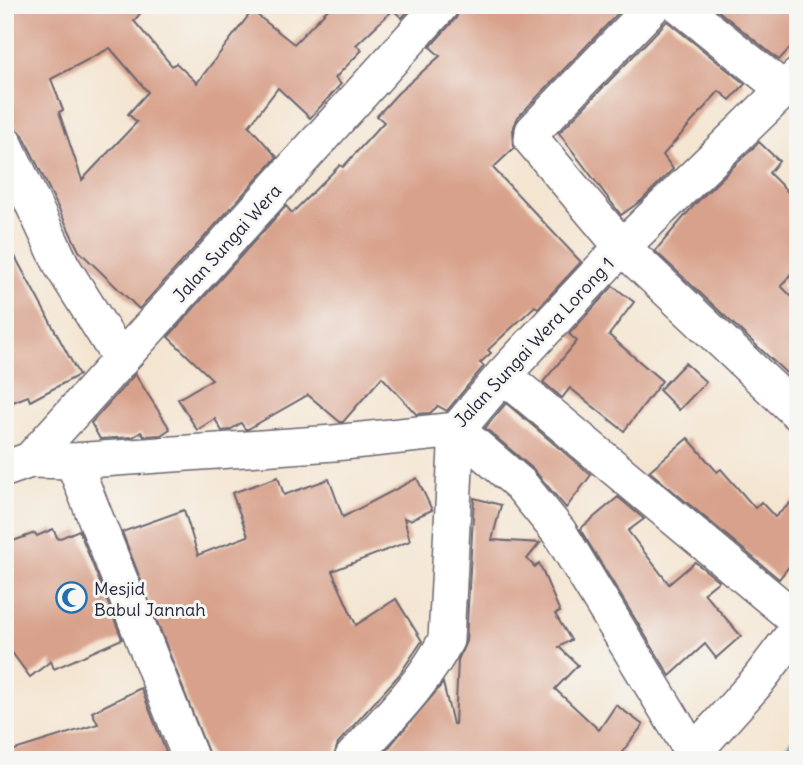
<svg xmlns="http://www.w3.org/2000/svg" width="803" height="765" font-family="Delius,sans-serif">
  <style>
    .water { fill: #6face1; stroke: #48678e; stroke-width: 2 }
    .building { fill: #d8a18b; fill-rule: evenodd }
    .lines { fill: none; stroke-linecap: round; stroke-linejoin: round }
    .minor-casing { stroke: #6c6670; stroke-width: 38 }
    .minor { stroke: #fff; stroke-width: 35 }
    .labels { text-anchor: middle; dominant-baseline: central; stroke-width: 6; stroke-linejoin: round; paint-order: stroke }
    .street-label { font-size: 18px; fill: #22223b; stroke: #f6f6f2 }
    .poi-label { font-size: 18px; fill: #22223b; stroke: #f6f6f2; text-anchor: start }
  </style>
  <rect width="100%" height="100%" fill="#f6f6f2"/>
  <filter id="ink" filterUnits="userSpaceOnUse"><feTurbulence type="fractalNoise" baseFrequency=".0143" numOctaves="2"/><feDisplacementMap in="SourceGraphic" scale="14" xChannelSelector="R" yChannelSelector="G"/><feConvolveMatrix kernelMatrix="1 2 1 2 8 2 1 2 1" color-interpolation-filters="sRGB"/></filter>
  <filter id="wash" filterUnits="userSpaceOnUse"><feTurbulence type="fractalNoise" baseFrequency=".00686" numOctaves="4" result="noise"/><feDisplacementMap in="SourceGraphic" scale="28" xChannelSelector="R" yChannelSelector="G"/><feGaussianBlur stdDeviation="1.57" result="paint"/><feColorMatrix in="noise" values="0 0 0 0 0 0 0 0 0 0 0 0 0 0 0 0 0 1.4 0 .05"/><feComposite in="paint" operator="in"/></filter>
  <g filter="url(#wash)">
    <rect width="100%" height="100%" fill="#f4e5d1"/>
    <path class="water" d="M798 732V760H776Z"/>
    <g id="blocks">
      <g class="building">
        <path d="M5 5H147L134 21 172 66 176 63 197 83 252 11 294 44 332 5H414L402 18 393 10 356 45 362 50 335 78 341 84 310 118 278 88 249 126 277 157 139 309 79 251 23 135 12 126 5 109ZM110 48 148 92 128 114 137 122 82 180 59 112 63 110 51 79Z"/>
        <path d="M461 5H626L518 117 513 129 514 148 493 168 581 262 538 308 535 306 488 350 491 353 480 363 484 366 447 411 438 406 430 413 416 414 382 377 343 422H340L308 395 248 429H245L241 423 230 430 222 431 215 419 197 430 178 399 212 379 168 337 286 206 292 213 340 165 343 167 384 122 377 116 398 93 440 56 430 47 456 18Z"/>
        <path d="M711 5H798V39L779 60Z"/>
        <path d="M667 21 745 84 730 100 719 91 663 155 673 169 642 200 621 215 559 133Z"/>
        <path d="M759 142 779 161 769 173 798 202V265L781 286 798 303V384L655 251 695 204Z"/>
        <path d="M5 238 79 375 30 401 28 396 5 405Z"/>
        <path d="M613 286 634 302 609 335 662 381 624 431 570 388 562 398 543 382 577 341 569 334Z"/>
        <path d="M685 363 706 382 679 410 659 390Z"/>
        <path d="M135 374 170 429 161 435 144 436 141 432 133 437 100 439 91 423Z"/>
        <path d="M506 403 591 475 566 508 533 469 485 428Z"/>
        <path d="M688 438 717 472 721 469 755 508 761 502 775 517 798 496V555L779 579 649 471Z"/>
        <path d="M278 477 284 495 329 479 343 517 417 478 432 510 410 520 404 518 410 541 332 571 356 625 396 599 422 641 399 675 338 743 333 760H211L122 532 184 510 198 555 248 536 232 493Z"/>
        <path d="M618 497 644 519 628 531 669 584 695 562 719 581 704 593 741 636 716 658 705 644 670 676 580 529Z"/>
        <path d="M474 498 501 505 492 540 540 543 527 559 535 567 539 563 560 612 555 614 571 640 559 647 578 665 555 689 599 730 616 705 643 725 622 752 631 760H378L443 683 453 724H455L458 660 466 641Z"/>
        <path d="M53 529 58 539 79 530 122 639 54 669 51 661 30 677 5 643V544L35 533 37 536Z"/>
        <path d="M141 688 169 760H5V753L98 724 92 712Z"/>
      </g>
    </g>
  </g>
  <g filter="url(#ink)">
    <use href="#blocks" fill-opacity="0" stroke="#6c6670" stroke-width="2"/>
    <g class="lines">
      <defs>
        <g id="minor">
          <path d="M654 5 533 131 532 140 622 247 798 413"/>
          <path d="M679 5 783 89"/>
          <path d="M5 144 62 266 121 360"/>
          <path d="M503 375 798 621"/>
          <path d="M457 430 520 484 559 532 693 753"/>
          <path d="M30 460 73 461 334 443 457 430 503 375 622 247 798 76"/>
          <path d="M73 461 191 760"/>
          <path d="M5 469 30 460 441 5"/>
          <path d="M353 760V757C386 720 423 685 446 640L457 430"/>
          <path d="M687 760 756 683 798 628"/>
        </g>
      </defs>
      <use href="#minor" class="minor-casing"/>
      <use href="#minor" class="minor"/>
    </g>
  </g>
  <defs>
    <symbol id="mosque-ring" viewBox="-11 -11 22 22"><circle r="9.5" fill="#f6f6f2" stroke="#1f6fb2" stroke-width="1.5"/><path d="M3.5-4.9A6 6 0 1 0 3.5 4.9A5 5 0 1 1 3.5-4.9Z" fill="#1f6fb2"/></symbol>
  </defs>
  <g fill-rule="evenodd">
    <use href="#mosque-ring" x="54" y="580" width="35" height="35"/>
  </g>
  <g class="labels">
    <g class="street-label">
      <text transform="translate(227 243) rotate(-48)">Jalan Sungai Wera</text>
      <text transform="translate(534 342) rotate(-47)">Jalan Sungai Wera Lorong 1</text>
    </g>
    <g class="poi-label">
      <text x="94" y="588">Mesjid<tspan x="94" dy="21">Babul Jannah</tspan></text>
    </g>
  </g>
  <rect width="803" height="765" fill="none" stroke="#f6f6f2" stroke-width="28"/>
</svg>
